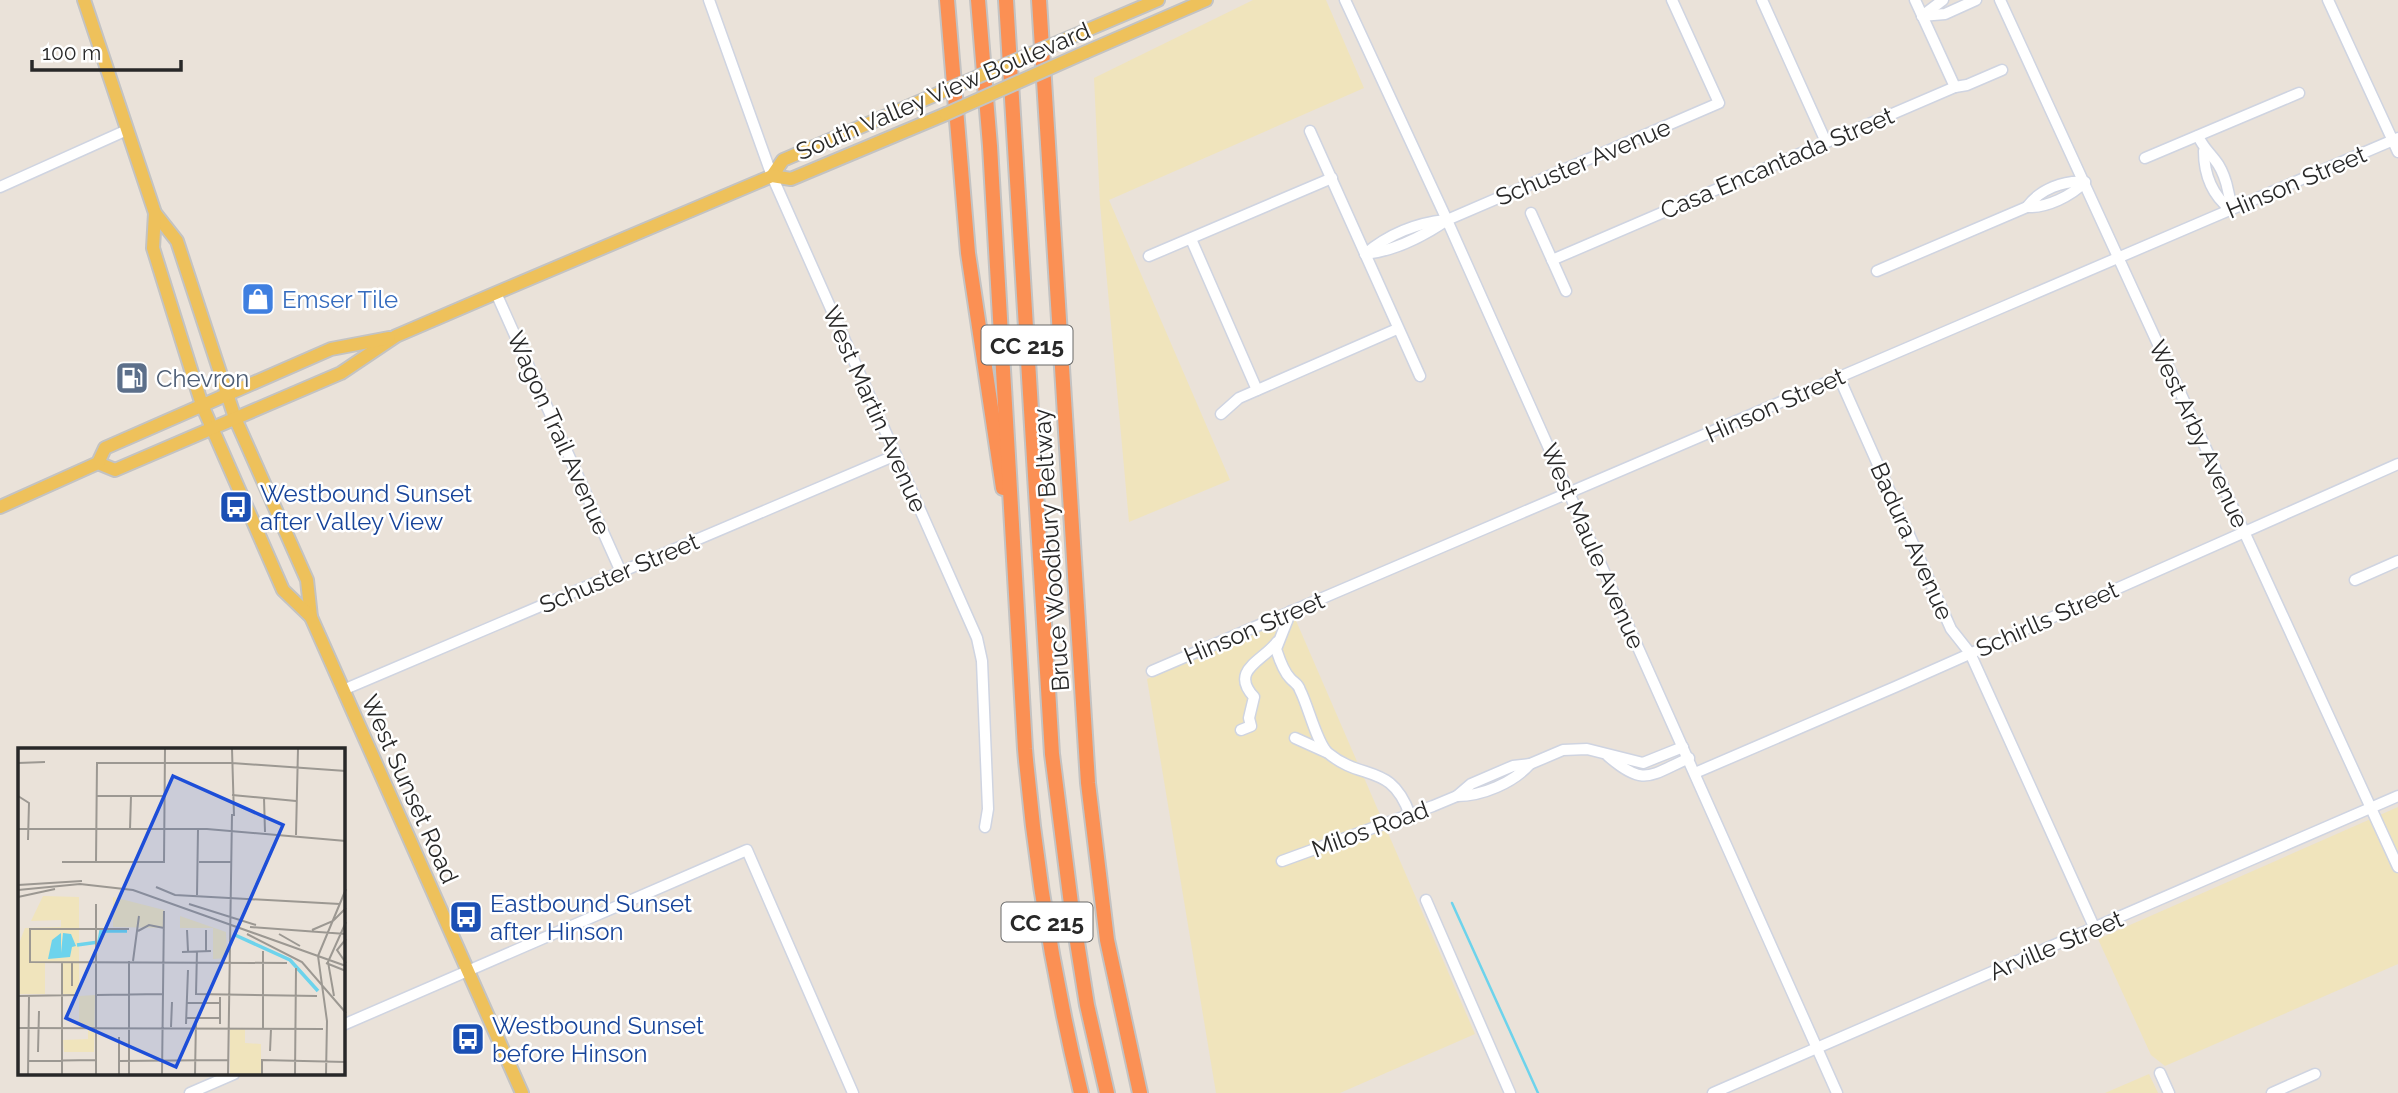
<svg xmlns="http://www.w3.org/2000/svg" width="2398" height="1093" font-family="Raleway,sans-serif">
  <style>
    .sand { fill: #f0e4bc }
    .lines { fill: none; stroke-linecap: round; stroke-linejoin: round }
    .stream { stroke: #6dd3ec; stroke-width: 2.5 }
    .minor-casing { stroke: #cfd4e1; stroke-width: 13 }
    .major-casing { stroke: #c3c3c3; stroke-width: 16 }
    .highway-casing { stroke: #c3c3c3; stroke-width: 18 }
    .minor { stroke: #fff; stroke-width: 10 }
    .major { stroke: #eec15b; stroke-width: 12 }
    .highway { stroke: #fb9054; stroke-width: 14 }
    .major-bridge-casing { stroke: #c3c3c3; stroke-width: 16; stroke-linecap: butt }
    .major-bridge { stroke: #eec15b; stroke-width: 12 }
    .labels { text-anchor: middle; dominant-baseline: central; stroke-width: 5; stroke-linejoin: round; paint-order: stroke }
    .shield { fill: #fff; stroke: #686868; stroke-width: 2 }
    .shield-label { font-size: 23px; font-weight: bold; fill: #282828 }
    .street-label { font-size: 24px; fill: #282828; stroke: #fff }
    .shop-label { font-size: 24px; fill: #366cbe; stroke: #fff; text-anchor: start }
    .service-label { font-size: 24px; fill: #4e5e75; stroke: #fff; text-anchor: start }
    .transit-label { font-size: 24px; fill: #164399; stroke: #fff; text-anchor: start }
    .inset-river { fill: none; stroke: #6dd3ec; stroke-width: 3.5 }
    .inset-road { fill: none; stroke: #9c9892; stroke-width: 2 }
    .view { fill: #1d4ed8; fill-opacity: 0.15; stroke: #1d4ed8; stroke-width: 3.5 }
    .inset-edge { fill: none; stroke: #282828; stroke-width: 3.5 }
  </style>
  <rect width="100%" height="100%" fill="#eae2d9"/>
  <g class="sand">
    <path d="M1253 0H1326L1364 88 1109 200 1230 480 1129 522 1100 204 1094 78Z"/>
    <path d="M1294 616 1475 1034 1340 1093H1216L1147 679Z"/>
    <path d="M2398 807V964L2165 1066 2151 1055 2098 939Z"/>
    <path d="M2149 1074 2158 1093H2105Z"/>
  </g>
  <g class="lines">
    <path class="stream" d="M1452 903 1538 1093"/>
    <defs>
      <g id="minor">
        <path d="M709 0 772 176 977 638 982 661 988 809 985 827"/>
        <path d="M1345 0 1447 220 1837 1093"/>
        <path d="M1762 0 1826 142"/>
        <path d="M1915 0 1955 87"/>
        <path d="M2000 0 2398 867"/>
        <path d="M2328 0 2398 152"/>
        <path d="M1922 16 1945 14 1976 0"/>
        <path d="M1922 16 1943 0"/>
        <path d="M1310 131 1420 376"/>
        <path d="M2198 136C2203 147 2208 151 2215 160 2225 172 2230 194 2231 210"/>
        <path d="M2204 151C2204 174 2212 195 2231 210"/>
        <path d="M2145 158 2299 93"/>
        <path d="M0 187 127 130"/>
        <path d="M2027 207C2040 189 2064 180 2085 182"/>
        <path d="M1531 213 1566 291"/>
        <path d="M1191 239 1257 390"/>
        <path d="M1365 254C1395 251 1422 237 1447 220L1719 103 1672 0"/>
        <path d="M1365 254C1389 234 1416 223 1446 220"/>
        <path d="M1149 256 1332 178"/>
        <path d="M1552 260 1955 87 1967 85 2002 70"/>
        <path d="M1877 271 2027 207C2047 208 2071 196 2085 182"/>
        <path d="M496 293 621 572"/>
        <path d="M1839 377 1951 629 1970 653 2095 929"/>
        <path d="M1221 414 1239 398 1397 329"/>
        <path d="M2355 580 2398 561"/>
        <path d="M1291 611 1276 649C1279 658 1283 671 1290 678 1294 683 1298 683 1300 690 1308 705 1317 744 1328 753 1363 782 1391 762 1410 815"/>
        <path d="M1152 671 2398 138"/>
        <path d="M343 690 896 455"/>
        <path d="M1241 730 1251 726 1249 718 1254 697C1229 670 1263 661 1277 642"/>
        <path d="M1295 738 1326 752"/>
        <path d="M1608 756C1644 787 1649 776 1689 758"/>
        <path d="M1695 773 1895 687 2398 464"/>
        <path d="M1457 796C1482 796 1513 783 1530 764"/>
        <path d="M1282 861 1433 806 1457 796 1471 784 1513 766 1530 764 1563 750 1587 749 1643 763 1683 747"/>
        <path d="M1426 900 1510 1093"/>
        <path d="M343 1025 747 850 853 1093"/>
        <path d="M2160 1073 2169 1093"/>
        <path d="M190 1093 234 1074"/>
        <path d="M1713 1093 2398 796"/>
        <path d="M2272 1093 2315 1074"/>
      </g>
      <g id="major">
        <path d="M84 0 155 213 177 241 235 418 307 580 311 617 522 1093"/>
        <path d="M1085 31 1158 0"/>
        <path d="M1086 52 1206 0"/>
        <path d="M772 176 783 160 942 92"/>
        <path d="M155 213 153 248 202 405 283 590 311 617"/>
        <path d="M98 463 115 470 341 373 396 336 496 293 772 176 791 179 946 114"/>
        <path d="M0 507 98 463 105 448 331 349 389 338"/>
      </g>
      <g id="highway">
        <path d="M947 0 968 253 1003 488"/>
        <path d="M978 0 990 146 1025 749C1035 865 1054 980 1081 1093"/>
        <path d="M1006 0 1052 754 1071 904 1087 1005 1107 1093"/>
        <path d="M1039 0 1088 783 1107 940 1140 1093"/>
      </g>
    </defs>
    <use href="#minor" class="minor-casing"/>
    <use href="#major" class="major-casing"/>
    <use href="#highway" class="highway-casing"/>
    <use href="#minor" class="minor"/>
    <use href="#major" class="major"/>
    <use href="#highway" class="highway"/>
    <defs>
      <g id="major-bridge">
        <path d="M942 92 1085 31"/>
        <path d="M946 114 1086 52"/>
      </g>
    </defs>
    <use href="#major-bridge" class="major-bridge-casing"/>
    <use href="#major-bridge" class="major-bridge"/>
  </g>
  <defs>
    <symbol id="shop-square" viewBox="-11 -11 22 22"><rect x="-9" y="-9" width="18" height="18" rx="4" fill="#3f7fe0" stroke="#fff"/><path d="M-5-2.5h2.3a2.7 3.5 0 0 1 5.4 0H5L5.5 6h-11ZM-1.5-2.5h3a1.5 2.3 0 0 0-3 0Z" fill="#fff"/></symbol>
    <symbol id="fuel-square" viewBox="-11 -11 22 22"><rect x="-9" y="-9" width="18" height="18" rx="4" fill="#5c6f8a" stroke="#fff"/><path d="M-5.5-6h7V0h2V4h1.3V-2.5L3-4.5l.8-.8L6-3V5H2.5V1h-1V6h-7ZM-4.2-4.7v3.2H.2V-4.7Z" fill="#fff"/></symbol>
    <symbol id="bus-square" viewBox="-11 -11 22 22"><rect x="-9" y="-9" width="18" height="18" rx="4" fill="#1a4fb4" stroke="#fff"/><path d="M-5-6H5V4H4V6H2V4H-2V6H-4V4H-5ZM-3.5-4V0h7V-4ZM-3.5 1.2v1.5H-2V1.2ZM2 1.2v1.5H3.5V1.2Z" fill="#fff"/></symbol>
  </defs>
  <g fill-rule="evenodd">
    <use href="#shop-square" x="239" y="280" width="38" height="38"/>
    <use href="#fuel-square" x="113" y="359" width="38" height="38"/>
    <use href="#bus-square" x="217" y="488" width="38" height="38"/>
    <use href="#bus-square" x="447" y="898" width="38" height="38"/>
    <use href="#bus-square" x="449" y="1020" width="38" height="38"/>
  </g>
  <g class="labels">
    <g class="shield">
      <rect x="981.5" y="325.5" width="91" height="39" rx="5"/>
      <rect x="1001.5" y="902.5" width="91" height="39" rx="5"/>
    </g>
    <g class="shield-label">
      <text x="1027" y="345">CC 215</text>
      <text x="1047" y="922">CC 215</text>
    </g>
    <g class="street-label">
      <text transform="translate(943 91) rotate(-23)">South Valley View Boulevard</text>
      <text transform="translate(1583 162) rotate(-23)">Schuster Avenue</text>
      <text transform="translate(1777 163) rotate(-23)">Casa Encantada Street</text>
      <text transform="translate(2296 182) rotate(-23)">Hinson Street</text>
      <text transform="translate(1775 405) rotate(-24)">Hinson Street</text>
      <text transform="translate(875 409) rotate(66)">West Martin Avenue</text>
      <text transform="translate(559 433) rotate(66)">Wagon Trail Avenue</text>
      <text transform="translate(2199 434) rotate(65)">West Arby Avenue</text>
      <text transform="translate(1912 541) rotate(66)">Badura Avenue</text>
      <text transform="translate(1593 546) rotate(66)">West Maule Avenue</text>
      <text transform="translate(1051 550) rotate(-94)">Bruce Woodbury Beltway</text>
      <text transform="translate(619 573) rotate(-23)">Schuster Street</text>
      <text transform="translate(2047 619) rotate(-24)">Schirlls Street</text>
      <text transform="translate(1254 628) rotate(-23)">Hinson Street</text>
      <text transform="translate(410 789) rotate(66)">West Sunset Road</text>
      <text transform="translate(1370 829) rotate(-20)">Milos Road</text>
      <text transform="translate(2056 945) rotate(-23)">Arville Street</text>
    </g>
    <g class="shop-label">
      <text x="282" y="299">Emser Tile</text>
    </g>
    <g class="service-label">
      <text x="156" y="378">Chevron</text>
    </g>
    <g class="transit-label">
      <text x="260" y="493">Westbound Sunset<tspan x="260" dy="28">after Valley View</tspan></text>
      <text x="490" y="903">Eastbound Sunset<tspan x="490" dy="28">after Hinson</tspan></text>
      <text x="492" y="1025">Westbound Sunset<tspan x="492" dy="28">before Hinson</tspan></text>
    </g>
  </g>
  <g transform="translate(18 748)">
    <rect width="327" height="327" fill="#eae2d9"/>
    <path d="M25 148 61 149V246H43V215H27V246H0V198L7 180 43 179V172L13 173ZM95 149 146 162 145 180 95 179ZM162 168 208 184 209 210 195 211V180H162ZM77 247 76 304H46L45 292 70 291V281H61V248ZM212 280H227V295L243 296V327H212Z" fill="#f0e4bc"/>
    <path d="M43 185V205L45 185 53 186 58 198 54 199 52 209 30 211 34 192Z" fill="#6dd3ec"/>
    <path class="inset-river" d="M217 187 272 212 300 243M59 197 81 194 83 183H109"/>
    <path class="inset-road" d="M214 1 216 68M0 15 27 14M214 47 278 53M0 48 11 55 10 92M79 48H147M246 50 247 84M0 81H189L328 93M112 81 113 48M278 87 280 1M44 114H146L147 1M78 114 79 15H214L328 23M181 114H214M0 137 64 133M138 139 157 147 322 156M0 142 62 136 115 142 328 218M179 147 180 81M0 149 37 141M171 156 238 177M232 179 328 186M111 181H12V214L269 215M169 182 170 203M294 182 315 173 328 160M120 183 131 177 146 180M229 186 284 214 328 265M261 186 282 198M328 191 319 202 328 215M179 203 178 246 299 248M164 204 193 203M188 204V182M115 213 121 168M308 215 328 223M54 238V214M78 247 145 246M0 248 60 247M316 248 310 214 328 174M169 255H202M169 270H202M168 276 170 222M202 276V249M153 279 154 254M0 280 305 281M245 280V203M252 303 253 281M20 304 21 263M11 313 78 312M101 313 210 312M10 327 11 248M44 327V214M78 327V156M101 327V289M111 327V213M144 327 146 163M177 327 178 270M210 327 214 66M244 327V312L328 314M277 327 278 220M308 327 309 273 300 208 328 141"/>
    <path class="view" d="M155 28 265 77 158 319 48 270Z"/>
    <rect width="327" height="327" class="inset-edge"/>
  </g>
  <path d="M32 60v10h149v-10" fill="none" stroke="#282828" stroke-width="3.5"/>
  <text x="42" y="60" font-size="21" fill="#282828" stroke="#ffffff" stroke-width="5" paint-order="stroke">100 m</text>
</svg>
